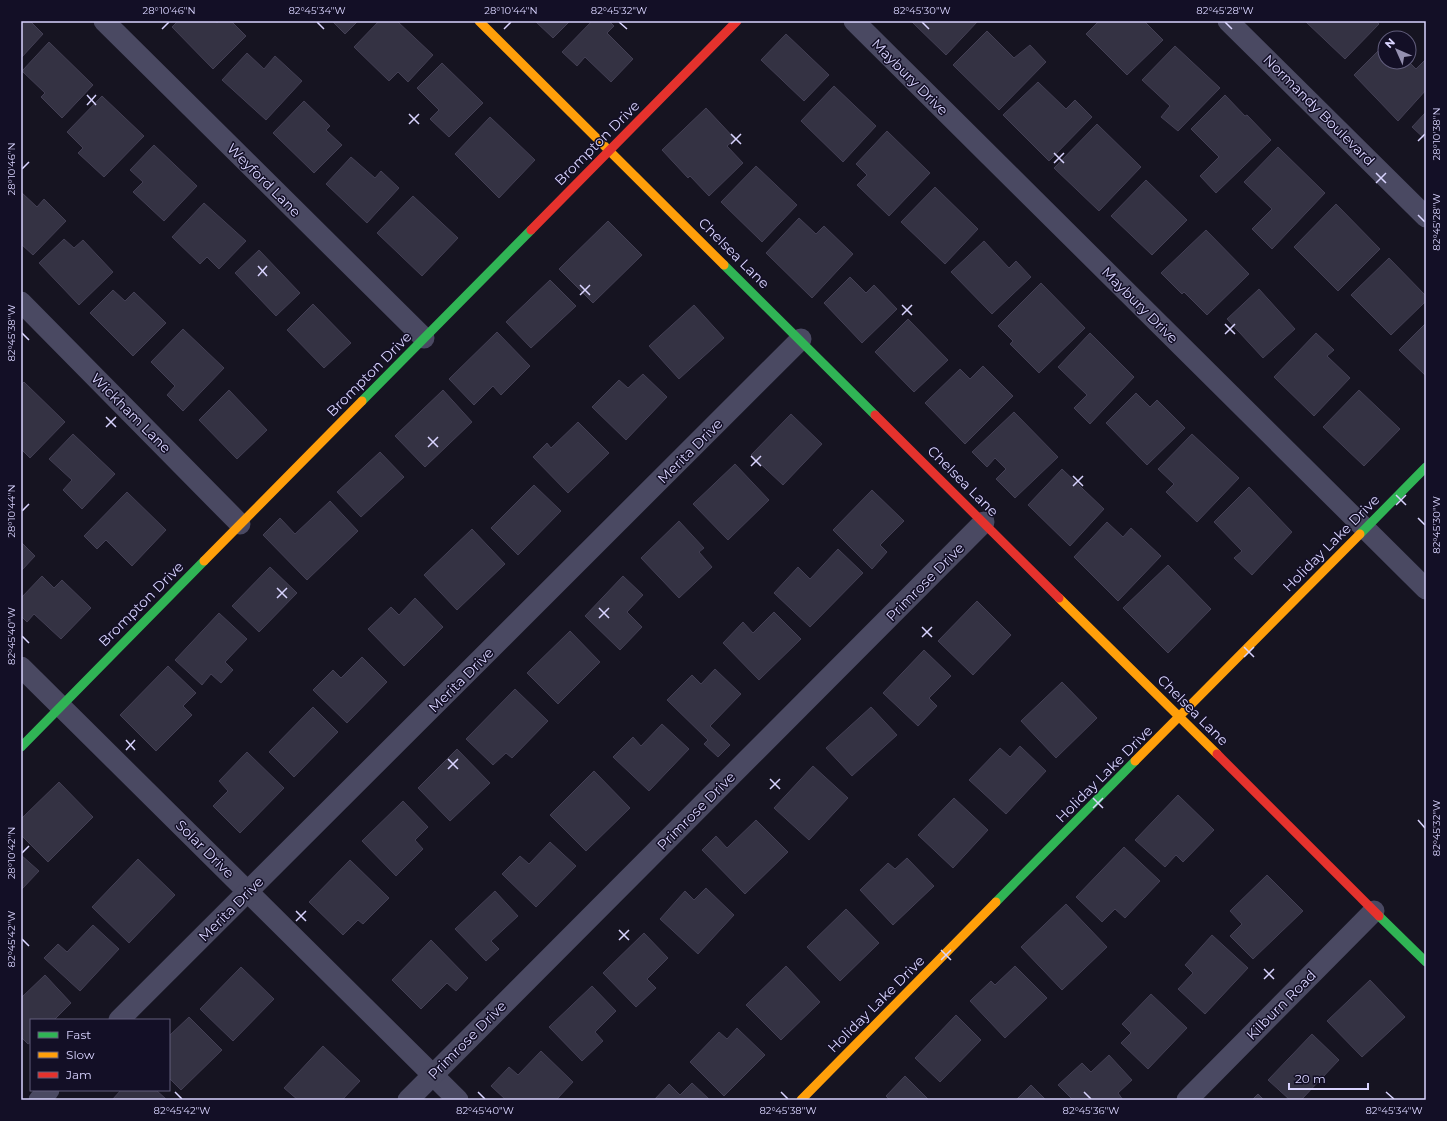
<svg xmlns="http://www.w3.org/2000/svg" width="1447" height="1121" font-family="Montserrat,sans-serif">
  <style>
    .building { fill: #343243; stroke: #433f54 }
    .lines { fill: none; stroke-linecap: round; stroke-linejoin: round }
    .street { stroke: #4a4962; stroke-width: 21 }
    .fast { stroke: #30b455; stroke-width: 9 }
    .slow { stroke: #ff9f0a; stroke-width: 9 }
    .jam { stroke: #e5322d; stroke-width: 9 }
    .ticks { fill: none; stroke: #d9d4ff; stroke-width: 1.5 }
    .labels { text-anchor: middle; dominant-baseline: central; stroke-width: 3; stroke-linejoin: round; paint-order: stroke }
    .street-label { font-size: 14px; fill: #d9d4ff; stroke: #130f26 }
    .neatline { fill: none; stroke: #d9d4ff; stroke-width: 1.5 }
    .ticks-label { font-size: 10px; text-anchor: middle; fill: #d9d4ff }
  </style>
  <rect width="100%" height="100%" fill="#161421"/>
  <g class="building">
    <path d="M21 21H30L43 34 21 58Z"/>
    <path d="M178 21H215L217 23 219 21H231L246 36 213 69 172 27Z"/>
    <path d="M332 21H358L345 34Z"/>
    <path d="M379 21H397L433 55 408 82 398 72 389 81 354 47Z"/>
    <path d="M535 21H570L553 38Z"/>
    <path d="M592 21H609L614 26 607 33 633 59 611 82 585 57 577 66 562 52Z"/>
    <path d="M911 21H978L946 55Z"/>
    <path d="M1099 21H1144L1163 40 1127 75 1086 34Z"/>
    <path d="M1305 21H1376L1379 24 1345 59Z"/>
    <path d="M987 31 1014 58 1030 45 1046 62 999 110 953 65Z"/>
    <path d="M786 34 829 75 804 101 761 60Z"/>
    <path d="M49 42 93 85 62 118 41 97 45 93 22 71Z"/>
    <path d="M1385 44V62H1409L1416 69 1426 59V90L1398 121 1354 75Z"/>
    <path d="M1175 46 1220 88 1178 131 1161 117 1170 106 1142 80Z"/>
    <path d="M247 53 264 69 275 56 302 81 266 120 222 80Z"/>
    <path d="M442 63 483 103 449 137 430 119 439 110 417 88Z"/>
    <path d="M1038 82 1066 109 1075 100 1092 117 1049 161 1003 115Z"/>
    <path d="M834 86 876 126 843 162 801 121Z"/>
    <path d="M1225 95 1245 116 1247 115 1271 140 1216 193 1200 176 1219 157 1191 129Z"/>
    <path d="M102 96 144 136 104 177 78 153 83 148 67 132Z"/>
    <path d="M304 101 330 126 326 130 342 145 314 173 273 133Z"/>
    <path d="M706 108 735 139 727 146 743 163 709 196 690 176 688 178 662 150Z"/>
    <path d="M1426 112V140L1412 127Z"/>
    <path d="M490 117 535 160 499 198 455 154Z"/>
    <path d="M1097 124 1141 167 1099 211 1054 168Z"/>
    <path d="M887 131 930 173 889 216 857 185 867 175 856 164Z"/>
    <path d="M154 145 197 186 164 221 133 192 143 182 130 170Z"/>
    <path d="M1278 147 1325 193 1272 249 1252 229 1272 209 1244 182Z"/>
    <path d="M351 157 375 178 381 171 399 188 367 223 326 184Z"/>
    <path d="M756 166 797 205 762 242 721 202Z"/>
    <path d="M1146 180 1187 220 1152 255 1111 216Z"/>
    <path d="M935 187 978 229 945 264 901 222Z"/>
    <path d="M21 192 37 207 44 199 66 221 33 255 21 244Z"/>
    <path d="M413 196 458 238 422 276 377 233Z"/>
    <path d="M204 203 246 241 219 269 207 257 200 264 172 237Z"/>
    <path d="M1336 204 1380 249 1338 291 1294 247Z"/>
    <path d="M799 218 816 234 824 226 853 254 812 298 766 253Z"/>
    <path d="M608 221 642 255 593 303 559 269Z"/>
    <path d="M1206 230 1249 274 1207 315 1184 292 1182 294 1161 273Z"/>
    <path d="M64 239 74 248 83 240 113 272 79 305 39 263Z"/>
    <path d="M984 241 1009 268 1016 261 1031 277 992 314 951 272Z"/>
    <path d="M259 250 300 293 276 316 235 273Z"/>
    <path d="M1389 258 1426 296V301L1391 335 1351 295Z"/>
    <path d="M850 277 866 293 874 285 897 309 862 343 824 303Z"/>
    <path d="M550 280 576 306 531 348 506 322Z"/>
    <path d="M1041 283 1085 328 1039 373 1010 344 1013 341 998 326Z"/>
    <path d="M1259 289 1295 329 1263 358 1227 319Z"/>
    <path d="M113 290 125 301 134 292 166 323 133 356 90 313Z"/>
    <path d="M313 304 351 343 324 368 287 330Z"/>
    <path d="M694 305 724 338 679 379 649 346Z"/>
    <path d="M908 319 948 360 914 392 875 352Z"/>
    <path d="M1426 323V376L1399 350Z"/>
    <path d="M183 329 224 368 183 411 167 395 175 386 151 362Z"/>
    <path d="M497 332 530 366 501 395 493 386 474 405 449 379Z"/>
    <path d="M1090 333 1134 377 1090 424 1074 408 1087 395 1058 367Z"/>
    <path d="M1316 333 1334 350 1327 356 1350 378 1314 416 1274 377Z"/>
    <path d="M983 366 1013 396 965 444 925 403 960 369 970 379Z"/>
    <path d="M643 374 667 397 626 440 592 407 619 380 628 388Z"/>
    <path d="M24 382 65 422 30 458 21 449V385Z"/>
    <path d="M229 390 267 430 237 459 199 420Z"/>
    <path d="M443 390 472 422 425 467 395 436Z"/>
    <path d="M1359 390 1400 429 1364 466 1323 427Z"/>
    <path d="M1136 393 1150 407 1157 400 1185 428 1147 465 1106 423Z"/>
    <path d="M1014 412 1058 457 1015 498 996 479 1006 469 995 458 987 467 972 452Z"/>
    <path d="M791 414 822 444 783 485 751 455Z"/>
    <path d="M578 422 609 453 568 493 533 457 547 443 551 448Z"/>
    <path d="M73 434 115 474 82 509 63 490 72 480 49 459Z"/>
    <path d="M1192 434 1239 478 1197 522 1166 492 1174 484 1158 469Z"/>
    <path d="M380 452 404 477 361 517 337 492Z"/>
    <path d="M735 464 769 500 728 540 693 504Z"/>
    <path d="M1062 469 1104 509 1070 546 1028 505Z"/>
    <path d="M534 485 561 511 518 555 491 528Z"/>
    <path d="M1249 487 1292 532 1252 575 1234 558 1242 551 1214 522Z"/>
    <path d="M872 490 904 521 880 545 887 552 872 569 833 530Z"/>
    <path d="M127 492 166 530 132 566 106 540 97 549 84 536Z"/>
    <path d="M330 501 358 531 307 580 263 535 280 518 295 534Z"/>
    <path d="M679 521 704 548 699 552 712 567 679 598 641 558Z"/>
    <path d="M1107 522 1123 537 1131 528 1161 556 1118 601 1074 557Z"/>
    <path d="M472 529 505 564 457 610 424 575Z"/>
    <path d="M21 542 35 556 21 571Z"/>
    <path d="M838 549 863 573 810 627 774 593 798 567 810 579Z"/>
    <path d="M1168 565 1211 609 1168 653 1123 608Z"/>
    <path d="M270 567 297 593 259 632 232 606Z"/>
    <path d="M42 576 54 588 62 580 91 608 61 639 34 614 27 622 21 616V598Z"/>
    <path d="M623 576 643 595 627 612 642 627 620 650 585 616Z"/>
    <path d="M415 598 443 627 404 666 368 629 391 607 399 615Z"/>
    <path d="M977 601 1011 635 973 675 938 641Z"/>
    <path d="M774 612 801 639 759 680 723 643 743 622 753 633Z"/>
    <path d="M219 613 247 639 225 662 233 670 221 683 211 674 202 685 175 660Z"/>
    <path d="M570 631 600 662 558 704 527 673Z"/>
    <path d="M924 650 951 676 929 698 937 706 918 726 883 693Z"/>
    <path d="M362 657 387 682 347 723 313 690 333 670 341 678Z"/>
    <path d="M168 666 196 693 183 706 192 715 156 751 120 715Z"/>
    <path d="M715 669 741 694 710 726 730 745 718 757 704 744 708 740 667 700 692 675 701 684Z"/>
    <path d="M1062 682 1097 718 1056 758 1021 721Z"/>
    <path d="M515 689 548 721 512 758 506 753 493 765 466 739Z"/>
    <path d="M313 707 338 732 294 777 269 752Z"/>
    <path d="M871 707 897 735 852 776 826 748Z"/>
    <path d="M662 724 689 749 649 791 613 757 633 737 641 746Z"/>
    <path d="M1020 746 1046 771 1006 814 969 780 1000 748 1010 757Z"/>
    <path d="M457 749 490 783 450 821 418 788Z"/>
    <path d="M247 752 284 788 240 833 213 806 228 791 219 781Z"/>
    <path d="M813 766 848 798 809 840 774 808Z"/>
    <path d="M594 771 630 808 586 851 550 815Z"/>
    <path d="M59 782 93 817 48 862 21 835V819Z"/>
    <path d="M1178 795 1214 830 1183 862 1176 855 1165 867 1135 840Z"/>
    <path d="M954 798 988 830 953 868 918 835Z"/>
    <path d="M403 801 428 827 415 840 423 849 396 876 362 841Z"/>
    <path d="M756 820 788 852 745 894 702 850 716 836 727 848Z"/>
    <path d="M550 842 576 866 536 907 502 874 520 856 529 864Z"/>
    <path d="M1124 847 1160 881 1125 918 1115 909 1102 922 1076 897Z"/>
    <path d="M21 855 39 871 21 890Z"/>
    <path d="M907 858 934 886 893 925 860 890 888 863 895 869Z"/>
    <path d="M138 859 175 895 129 943 92 907Z"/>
    <path d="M350 860 389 898 363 924 358 920 343 935 309 902Z"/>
    <path d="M1267 875 1303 911 1253 959 1230 936 1242 924 1230 911Z"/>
    <path d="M706 888 734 915 698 954 660 919 685 891 694 900Z"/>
    <path d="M495 891 518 916 491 941 499 949 486 961 455 929Z"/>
    <path d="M1066 904 1107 947 1062 990 1021 947Z"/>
    <path d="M846 909 879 943 840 981 807 947Z"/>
    <path d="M93 925 119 949 80 991 44 958 58 944 67 952Z"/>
    <path d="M644 933 668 958 647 979 656 988 636 1007 603 973Z"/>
    <path d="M1212 935 1248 968 1205 1014 1178 989 1193 973 1185 965Z"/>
    <path d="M431 940 468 978 456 991 447 983 421 1009 392 980Z"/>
    <path d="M786 966 820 1002 781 1040 746 1005Z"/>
    <path d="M1015 966 1047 998 1005 1038 970 1001 991 981 995 985Z"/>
    <path d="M241 967 274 999 233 1041 200 1009Z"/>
    <path d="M45 975 71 1003 54 1020H31V1042L28 1044 21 1037V995L22 997Z"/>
    <path d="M1370 980 1405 1017 1362 1057 1327 1021Z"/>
    <path d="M592 986 616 1011 595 1032 603 1041 582 1061 549 1027Z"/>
    <path d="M1151 994 1187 1028 1148 1069 1121 1043 1131 1033 1122 1024Z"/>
    <path d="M956 1015 981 1040 940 1082 915 1058Z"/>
    <path d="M189 1017 222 1050 181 1090 169 1078V1036Z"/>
    <path d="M737 1028 765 1055 724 1096 690 1062 719 1032 727 1039Z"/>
    <path d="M1312 1034 1339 1060 1301 1100H1290L1268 1080Z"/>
    <path d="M323 1046 360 1081 342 1100H298L284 1088Z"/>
    <path d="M541 1051 573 1082 556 1100H506L491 1086 509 1067 518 1075Z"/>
    <path d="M1109 1055 1132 1080 1118 1093 1123 1100H1073L1058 1085 1082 1063 1091 1072Z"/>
    <path d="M905 1076 929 1100H890L886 1096Z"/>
    <path d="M692 1083 710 1100H654L669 1084 680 1095Z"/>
    <path d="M1031 1085 1046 1100H1016Z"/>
    <path d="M121 1090H156L166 1099 112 1100Z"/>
    <path d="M1258 1094 1264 1100H1252Z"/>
  </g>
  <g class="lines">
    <g class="street">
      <path d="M104 21 424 338"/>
      <path d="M854 21 1426 589"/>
      <path d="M1228 21 1426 217"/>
      <path d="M21 302 240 524"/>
      <path d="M21 667 458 1100"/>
      <path d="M119 1020 801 339"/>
      <path d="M39 1100 49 1090"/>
      <path d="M408 1100 984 522"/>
      <path d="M1187 1100 1374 911"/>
    </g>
    <g class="fast">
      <path d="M724 265 875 415"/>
      <path d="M362 401 531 230"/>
      <path d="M1360 534 1426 467"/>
      <path d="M21 747 204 561"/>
      <path d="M996 902 1135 761"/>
      <path d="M1379 916 1426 962"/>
    </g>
    <g class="slow">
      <path d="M479 21 724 265"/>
      <path d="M204 561 362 401"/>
      <path d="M1059 598 1217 754"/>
      <path d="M1135 761 1360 534"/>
      <path d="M801 1100 996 902"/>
    </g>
    <g class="jam">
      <path d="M531 230 737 21"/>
      <path d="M875 415 1059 598"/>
      <path d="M1217 754 1379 916"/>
    </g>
  </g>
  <path class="ticks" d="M317 22 324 29M619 22 627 29M922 22 929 29M1225 22 1232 29M162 29 169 22M504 29 511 22M87 95 96 105M87 105 96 95M409 114 419 124M409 124 419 114M731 134 741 144M1418 141 1425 134M731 144 741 134M1054 153 1064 163M1054 163 1064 153M22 169 29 162M1376 173 1386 183M1376 183 1386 173M1418 215 1425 222M258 266 267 276M258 276 267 266M580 285 590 295M580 295 590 285M902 305 912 315M902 315 912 305M1225 324 1235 334M22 333 29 340M1225 334 1235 324M106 417 116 427M106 427 116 417M428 437 438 447M428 447 438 437M751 456 761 466M751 466 761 456M1073 476 1083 486M1073 486 1083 476M1396 495 1406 505M1396 505 1406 495M22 511 29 504M1418 518 1425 525M277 588 287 598M277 598 287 588M599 608 609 618M599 618 609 608M922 627 932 637M22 636 29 643M922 637 932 627M1244 647 1254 657M1244 657 1254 647M126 740 135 750M126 750 135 740M448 759 458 769M448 769 458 759M770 779 780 789M770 789 780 779M1093 798 1103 808M1093 808 1103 798M1418 820 1425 828M22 853 29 846M296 911 306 921M296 921 306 911M619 930 629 940M22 939 29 946M619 940 629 930M941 950 951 960M941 960 951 950M1264 969 1274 979M1264 979 1274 969M175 1092 182 1099M478 1092 485 1099M781 1092 788 1099M1084 1092 1091 1099M1386 1092 1394 1099"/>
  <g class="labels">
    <g class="street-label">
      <text transform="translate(910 77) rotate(45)">Maybury Drive</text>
      <text transform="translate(1319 110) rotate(45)">Normandy Boulevard</text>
      <text transform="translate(597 143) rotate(-45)">Brompton Drive</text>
      <text transform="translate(264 180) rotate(45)">Weyford Lane</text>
      <text transform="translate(734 253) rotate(45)">Chelsea Lane</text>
      <text transform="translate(1140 305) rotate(45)">Maybury Drive</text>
      <text transform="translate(369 374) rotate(-45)">Brompton Drive</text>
      <text transform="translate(131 413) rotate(45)">Wickham Lane</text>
      <text transform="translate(690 451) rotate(-45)">Merita Drive</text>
      <text transform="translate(963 481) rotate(45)">Chelsea Lane</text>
      <text transform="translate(1331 543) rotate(-45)">Holiday Lake Drive</text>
      <text transform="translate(925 582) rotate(-45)">Primrose Drive</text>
      <text transform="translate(141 604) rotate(-45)">Brompton Drive</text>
      <text transform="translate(461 680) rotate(-45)">Merita Drive</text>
      <text transform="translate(1193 710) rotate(45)">Chelsea Lane</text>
      <text transform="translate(1104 774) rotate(-45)">Holiday Lake Drive</text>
      <text transform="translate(696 811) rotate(-45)">Primrose Drive</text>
      <text transform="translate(205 849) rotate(45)">Solar Drive</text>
      <text transform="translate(231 909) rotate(-45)">Merita Drive</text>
      <text transform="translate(876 1004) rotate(-45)">Holiday Lake Drive</text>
      <text transform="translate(1281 1005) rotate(-45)">Kilburn Road</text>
      <text transform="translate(467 1040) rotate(-45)">Primrose Drive</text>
    </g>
  </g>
  <rect width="1447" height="1121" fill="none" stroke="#130f26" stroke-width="44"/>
  <rect x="30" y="1019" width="140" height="72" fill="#130f26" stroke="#625e7d"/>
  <rect x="38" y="1032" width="20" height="6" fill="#30b455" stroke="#625e7d"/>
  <text x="66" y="1039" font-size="12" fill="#d9d4ff">Fast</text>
  <rect x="38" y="1052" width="20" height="6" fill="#ff9f0a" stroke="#625e7d"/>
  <text x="66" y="1059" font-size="12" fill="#d9d4ff">Slow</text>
  <rect x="38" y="1072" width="20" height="6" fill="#e5322d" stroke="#625e7d"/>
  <text x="66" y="1079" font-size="12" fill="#d9d4ff">Jam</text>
  <g transform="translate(1397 50) rotate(315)"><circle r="19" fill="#130f26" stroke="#625e7d"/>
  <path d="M0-3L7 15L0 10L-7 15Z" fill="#9591b1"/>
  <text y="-6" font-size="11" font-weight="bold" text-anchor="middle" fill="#d9d4ff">N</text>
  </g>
  <path d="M1289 1083v6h79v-6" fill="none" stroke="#d9d4ff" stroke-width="2"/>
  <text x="1295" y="1083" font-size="12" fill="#d9d4ff" stroke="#130f26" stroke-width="3" paint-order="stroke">20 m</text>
  <rect x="22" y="22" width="1403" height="1077" class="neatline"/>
  <g class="ticks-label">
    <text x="169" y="14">28°10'46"N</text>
    <text x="317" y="14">82°45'34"W</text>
    <text x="511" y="14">28°10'44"N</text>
    <text x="619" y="14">82°45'32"W</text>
    <text x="922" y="14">82°45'30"W</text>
    <text x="1225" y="14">82°45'28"W</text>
    <text transform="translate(1436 134) rotate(-90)" y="4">28°10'38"N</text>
    <text transform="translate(11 169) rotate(-90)" y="4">28°10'46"N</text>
    <text transform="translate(1436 222) rotate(-90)" y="4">82°45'28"W</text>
    <text transform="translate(11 333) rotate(-90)" y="4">82°45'38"W</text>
    <text transform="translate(11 511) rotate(-90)" y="4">28°10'44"N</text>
    <text transform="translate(1436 525) rotate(-90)" y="4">82°45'30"W</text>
    <text transform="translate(11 636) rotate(-90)" y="4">82°45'40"W</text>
    <text transform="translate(1436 828) rotate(-90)" y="4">82°45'32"W</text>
    <text transform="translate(11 853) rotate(-90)" y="4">28°10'42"N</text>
    <text transform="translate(11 939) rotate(-90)" y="4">82°45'42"W</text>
    <text x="182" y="1114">82°45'42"W</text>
    <text x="485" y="1114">82°45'40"W</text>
    <text x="788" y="1114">82°45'38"W</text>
    <text x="1091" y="1114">82°45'36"W</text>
    <text x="1394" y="1114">82°45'34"W</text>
  </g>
</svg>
